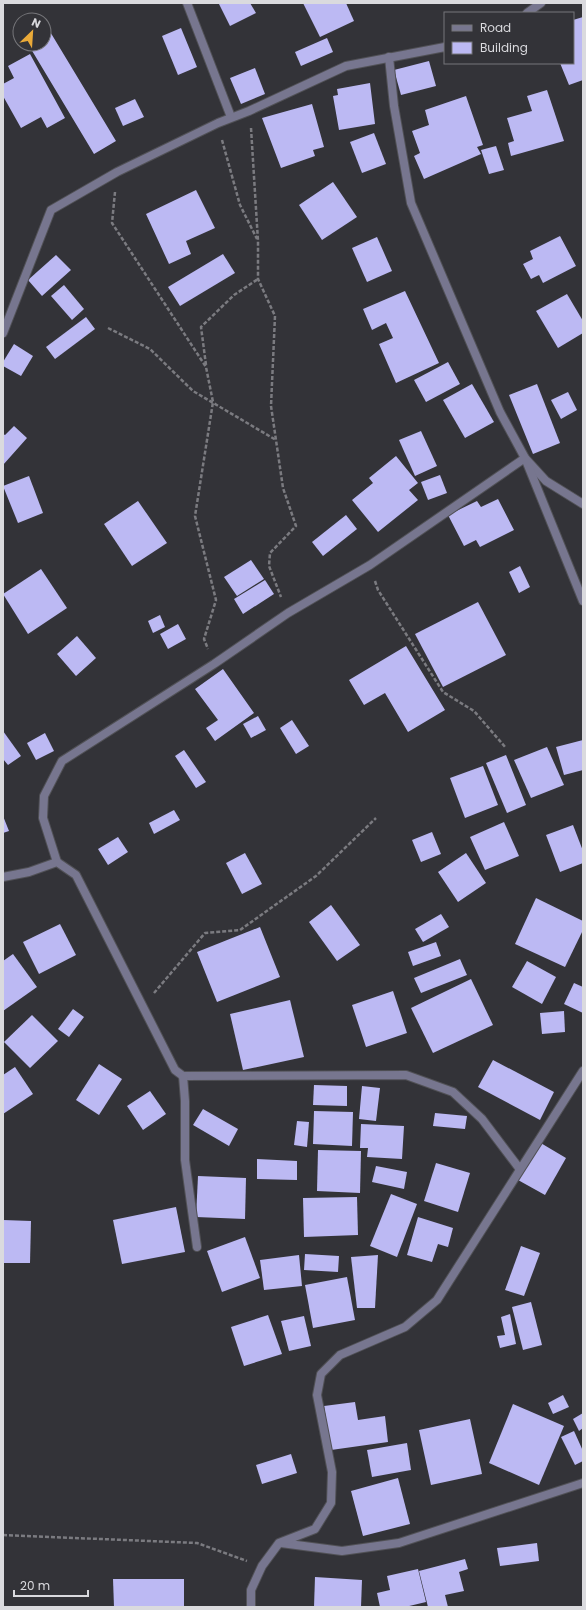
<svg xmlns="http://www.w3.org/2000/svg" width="586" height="1610" font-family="Poppins,sans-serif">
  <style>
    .building { fill: #bcb9f3 }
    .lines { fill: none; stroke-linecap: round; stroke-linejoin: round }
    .minor-casing { stroke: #515156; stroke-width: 10 }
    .path { stroke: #7b7b80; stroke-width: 2.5; stroke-dasharray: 4 2; stroke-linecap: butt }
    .minor { stroke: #77768f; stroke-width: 8 }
  </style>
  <rect width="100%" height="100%" fill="#333338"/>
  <g class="building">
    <path d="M221 3H250L256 13 230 26 219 4Z"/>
    <path d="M303 3H346L354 21 320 37Z"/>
    <path d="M583 17V80L569 85 560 63H573V20Z"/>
    <path d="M46 25 116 141 94 154 28 44H44V26Z"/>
    <path d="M181 28 197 67 178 75 162 36Z"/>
    <path d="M327 38 333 52 301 66 295 52Z"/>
    <path d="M30 54 65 118 47 128 41 117 21 128 3 96V84L14 78 8 66Z"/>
    <path d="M429 61 436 86 401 95 394 70Z"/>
    <path d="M255 68 265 94 241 104 230 78Z"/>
    <path d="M370 83 375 124 339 130 333 96 338 95 337 89Z"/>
    <path d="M547 90 564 141 511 156 508 143 514 141 507 118 532 111 527 96Z"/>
    <path d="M466 96 483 145 477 147 481 154 424 179 414 156 420 153 412 131 429 125 425 110Z"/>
    <path d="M135 99 144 117 123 126 115 108Z"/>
    <path d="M312 104 324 147 313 150 315 156 281 168 262 118Z"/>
    <path d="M374 133 386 164 362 173 350 142Z"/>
    <path d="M496 146 504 170 489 174 481 150Z"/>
    <path d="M333 182 357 217 322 240 299 205Z"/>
    <path d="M196 190 215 228 186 241 191 254 169 264 146 214Z"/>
    <path d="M560 236 576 266 543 283 539 275 531 279 523 264 533 259 530 251Z"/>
    <path d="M377 237 392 271 367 282 352 248Z"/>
    <path d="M223 254 235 273 180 306 168 287Z"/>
    <path d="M56 255 71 270 42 296 28 280Z"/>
    <path d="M64 285 84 309 72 320 51 296Z"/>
    <path d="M405 291 439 363 396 383 379 344 393 338 386 323 372 330 363 309Z"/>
    <path d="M567 294 583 321V333L558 348 536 311Z"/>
    <path d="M86 317 95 329 55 359 46 347Z"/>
    <path d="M14 344 33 356 21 376 3 366V362Z"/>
    <path d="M448 362 460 384 426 402 414 380Z"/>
    <path d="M472 384 494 422 465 438 443 400Z"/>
    <path d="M537 384 560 443 533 454 509 395Z"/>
    <path d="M568 392 577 410 561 419 551 400Z"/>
    <path d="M14 426 27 438 3 465V434L5 435Z"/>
    <path d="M421 431 437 466 415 476 399 440Z"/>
    <path d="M396 456 418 483 409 490 418 500 378 532 352 500 373 483 369 478Z"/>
    <path d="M440 475 447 493 428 500 421 482Z"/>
    <path d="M29 476 43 513 18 523 3 486Z"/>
    <path d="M498 499 514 530 480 547 476 540 464 546 448 515 477 501 481 507Z"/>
    <path d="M138 501 167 543 132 566 104 524Z"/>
    <path d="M346 515 357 529 323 556 312 542Z"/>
    <path d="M251 560 264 579 237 596 224 577Z"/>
    <path d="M520 566 530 587 519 593 509 572Z"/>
    <path d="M41 569 67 608 28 634 3 594Z"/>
    <path d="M265 580 274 594 243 614 234 599Z"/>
    <path d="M478 602 506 655 443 687 415 634Z"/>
    <path d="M160 615 165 627 153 633 148 621Z"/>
    <path d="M178 624 186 639 168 649 160 634Z"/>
    <path d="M77 636 96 658 76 676 57 654Z"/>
    <path d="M406 646 445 710 408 732 385 693 364 705 349 680Z"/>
    <path d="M223 669 254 713 215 741 206 728 218 720 195 689Z"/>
    <path d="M258 716 266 730 251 738 243 724Z"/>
    <path d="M292 720 309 746 296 754 280 728Z"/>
    <path d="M3 731 21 756 8 765 3 759Z"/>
    <path d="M45 733 54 751 36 760 27 743Z"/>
    <path d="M583 740V770L564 775 556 747Z"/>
    <path d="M547 747 564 785 531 798 514 760Z"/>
    <path d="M184 750 206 782 196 788 175 756Z"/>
    <path d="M506 755 526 805 507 813 486 763Z"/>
    <path d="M483 766 498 805 465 818 450 778Z"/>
    <path d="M174 810 180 820 154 834 149 823Z"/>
    <path d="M3 816 9 831 3 833Z"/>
    <path d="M504 822 519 856 485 870 470 837Z"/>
    <path d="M573 825 583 851V863L560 872 546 835Z"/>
    <path d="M432 832 441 854 421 862 412 840Z"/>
    <path d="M118 837 128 852 108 865 98 849Z"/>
    <path d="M245 853 262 884 242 894 226 863Z"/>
    <path d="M466 853 486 883 458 902 438 872Z"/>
    <path d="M536 898 583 921V930L565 967 515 944Z"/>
    <path d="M331 905 360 945 337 961 309 922Z"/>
    <path d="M441 914 449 927 423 942 415 929Z"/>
    <path d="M60 924 76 955 39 974 23 942Z"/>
    <path d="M260 927 280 977 217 1002 197 952Z"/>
    <path d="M436 942 441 956 413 966 408 952Z"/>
    <path d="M13 954 37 987 3 1011V961Z"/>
    <path d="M460 959 467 975 421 993 414 978Z"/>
    <path d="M527 961 556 977 542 1004 512 987Z"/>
    <path d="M471 979 493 1025 433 1053 411 1008Z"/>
    <path d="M574 983 583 987V1013L564 1004Z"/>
    <path d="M393 991 407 1033 366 1047 352 1005Z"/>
    <path d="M290 1000 304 1057 243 1070 230 1014Z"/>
    <path d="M73 1009 84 1017 69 1037 58 1029Z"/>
    <path d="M564 1011 565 1032 542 1034 540 1013Z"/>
    <path d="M32 1015 58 1041 30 1068 4 1042Z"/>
    <path d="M493 1060 554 1092 540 1120 478 1087Z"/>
    <path d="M99 1064 122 1079 99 1115 76 1100Z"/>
    <path d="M15 1067 33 1094 3 1114V1075Z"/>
    <path d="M314 1085 347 1086V1106L313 1105Z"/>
    <path d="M362 1086 380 1088 376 1121 359 1119Z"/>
    <path d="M150 1091 166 1114 143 1130 127 1106Z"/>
    <path d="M203 1109 238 1129 229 1146 193 1125Z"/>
    <path d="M314 1111 353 1112 352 1146 313 1144Z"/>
    <path d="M435 1113 467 1116 465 1129 433 1126Z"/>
    <path d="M297 1121 309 1122 307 1147 294 1145Z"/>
    <path d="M361 1124 404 1126 402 1159 367 1157 368 1148H360Z"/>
    <path d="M539 1142 566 1158 545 1195 518 1180Z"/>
    <path d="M318 1150 361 1151 360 1193 317 1191Z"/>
    <path d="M257 1159 297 1161V1180L257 1179Z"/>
    <path d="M436 1163 470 1173 458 1212 424 1201Z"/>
    <path d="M376 1166 407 1172 404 1189 372 1182Z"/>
    <path d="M198 1176 246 1178 245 1219 196 1217Z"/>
    <path d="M391 1194 417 1204 397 1257 370 1246Z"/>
    <path d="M357 1197 358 1235 304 1237 303 1198Z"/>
    <path d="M176 1207 185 1252 122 1264 113 1220Z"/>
    <path d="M418 1217 453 1228 448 1247 438 1244 432 1262 407 1255Z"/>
    <path d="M3 1220 31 1221 30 1263H3Z"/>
    <path d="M245 1237 260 1278 222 1292 207 1251Z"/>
    <path d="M521 1246 540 1253 524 1296 505 1290Z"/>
    <path d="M305 1254 339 1256 338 1272 304 1270Z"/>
    <path d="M299 1255 302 1286 264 1290 260 1260Z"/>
    <path d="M378 1255 375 1308H357L351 1257Z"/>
    <path d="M347 1277 355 1320 313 1328 305 1285Z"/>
    <path d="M531 1302 542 1345 523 1350 512 1307Z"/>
    <path d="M510 1314 516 1344 500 1348 497 1336 505 1335 501 1317Z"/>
    <path d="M268 1315 282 1354 244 1366 231 1327Z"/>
    <path d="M304 1316 311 1346 289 1351 281 1321Z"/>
    <path d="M563 1395 569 1407 553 1414 548 1403Z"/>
    <path d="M355 1402 358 1420 385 1416 388 1442 331 1450 324 1406Z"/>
    <path d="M513 1404 564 1426 539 1485 489 1463Z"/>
    <path d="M583 1413V1428L579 1431 573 1419Z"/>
    <path d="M470 1419 482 1474 431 1485 419 1430Z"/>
    <path d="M574 1431 583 1451V1461L575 1465 561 1437Z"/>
    <path d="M407 1443 411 1470 372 1477 367 1450Z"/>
    <path d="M291 1454 297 1473 262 1484 256 1465Z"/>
    <path d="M398 1478 410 1524 363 1536 351 1491Z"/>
    <path d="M537 1543 539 1561 500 1566 497 1548Z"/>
    <path d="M465 1559 468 1569 459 1572 464 1591 445 1595 448 1607H428L419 1571Z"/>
    <path d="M418 1569 426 1602 405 1607H380L377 1593 390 1590 387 1576Z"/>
    <path d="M315 1577 362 1580 361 1607H314Z"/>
    <path d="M113 1579H184V1607H114Z"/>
  </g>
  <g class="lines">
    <defs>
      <g id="minor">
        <path d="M187 3 231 117"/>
        <path d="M527 13 541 3"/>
        <path d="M389 57 394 106 411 203 500 412 525 458 546 481 583 504"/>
        <path d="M3 333 51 210 117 172 218 123 249 111 346 66 445 47"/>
        <path d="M57 862 43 818 44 796 62 761 214 664 288 613 370 565 525 458 583 601"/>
        <path d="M3 877 29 872 57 862 76 875 175 1070 183 1076 406 1075 453 1092 482 1119 519 1168"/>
        <path d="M183 1076 185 1101V1160L197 1247"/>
        <path d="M281 1543 342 1551 399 1543 583 1483"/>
        <path d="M251 1607V1590L262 1566 279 1543 315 1529 331 1503 332 1472 317 1395 321 1374 340 1355 405 1327 437 1300 583 1071"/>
      </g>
    </defs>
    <use href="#minor" class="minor-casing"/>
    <g class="path">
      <path d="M251 128 258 241V279L275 316 271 406 283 488 296 526 270 553 269 566 281 597"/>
      <path d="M222 140 240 205 257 239"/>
      <path d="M115 192 112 223 206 367 213 402 195 516 216 600 204 639 208 649"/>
      <path d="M108 328 150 349 193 391 276 440"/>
      <path d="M206 365 201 327 234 295 258 279"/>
      <path d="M375 581 378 590 443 692 474 711 506 748"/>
      <path d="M154 993 205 933 240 930 316 876 376 818"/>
      <path d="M3 1535 197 1543 247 1561"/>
    </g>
    <use href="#minor" class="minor"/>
  </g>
  <rect width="586" height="1610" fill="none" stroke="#dadade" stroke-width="8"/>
  <rect x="444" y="12" width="130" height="52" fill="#333338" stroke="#76767a"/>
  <rect x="452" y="25" width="20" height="6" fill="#77768f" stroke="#76767a"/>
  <text x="480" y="32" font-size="12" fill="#dadade">Road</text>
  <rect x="452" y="42" width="20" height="12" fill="#bcb9f3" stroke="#76767a"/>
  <text x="480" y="52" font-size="12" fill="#dadade">Building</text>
  <g transform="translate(32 32) rotate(25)"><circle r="19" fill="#333338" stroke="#76767a"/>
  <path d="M0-3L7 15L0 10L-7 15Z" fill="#eaaa39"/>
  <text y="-6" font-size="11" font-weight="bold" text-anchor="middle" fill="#dadade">N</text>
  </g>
  <path d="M14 1590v6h74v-6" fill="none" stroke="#dadade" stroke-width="2"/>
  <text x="20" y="1590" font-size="12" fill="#dadade" stroke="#333338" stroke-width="3" paint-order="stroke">20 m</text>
</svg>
